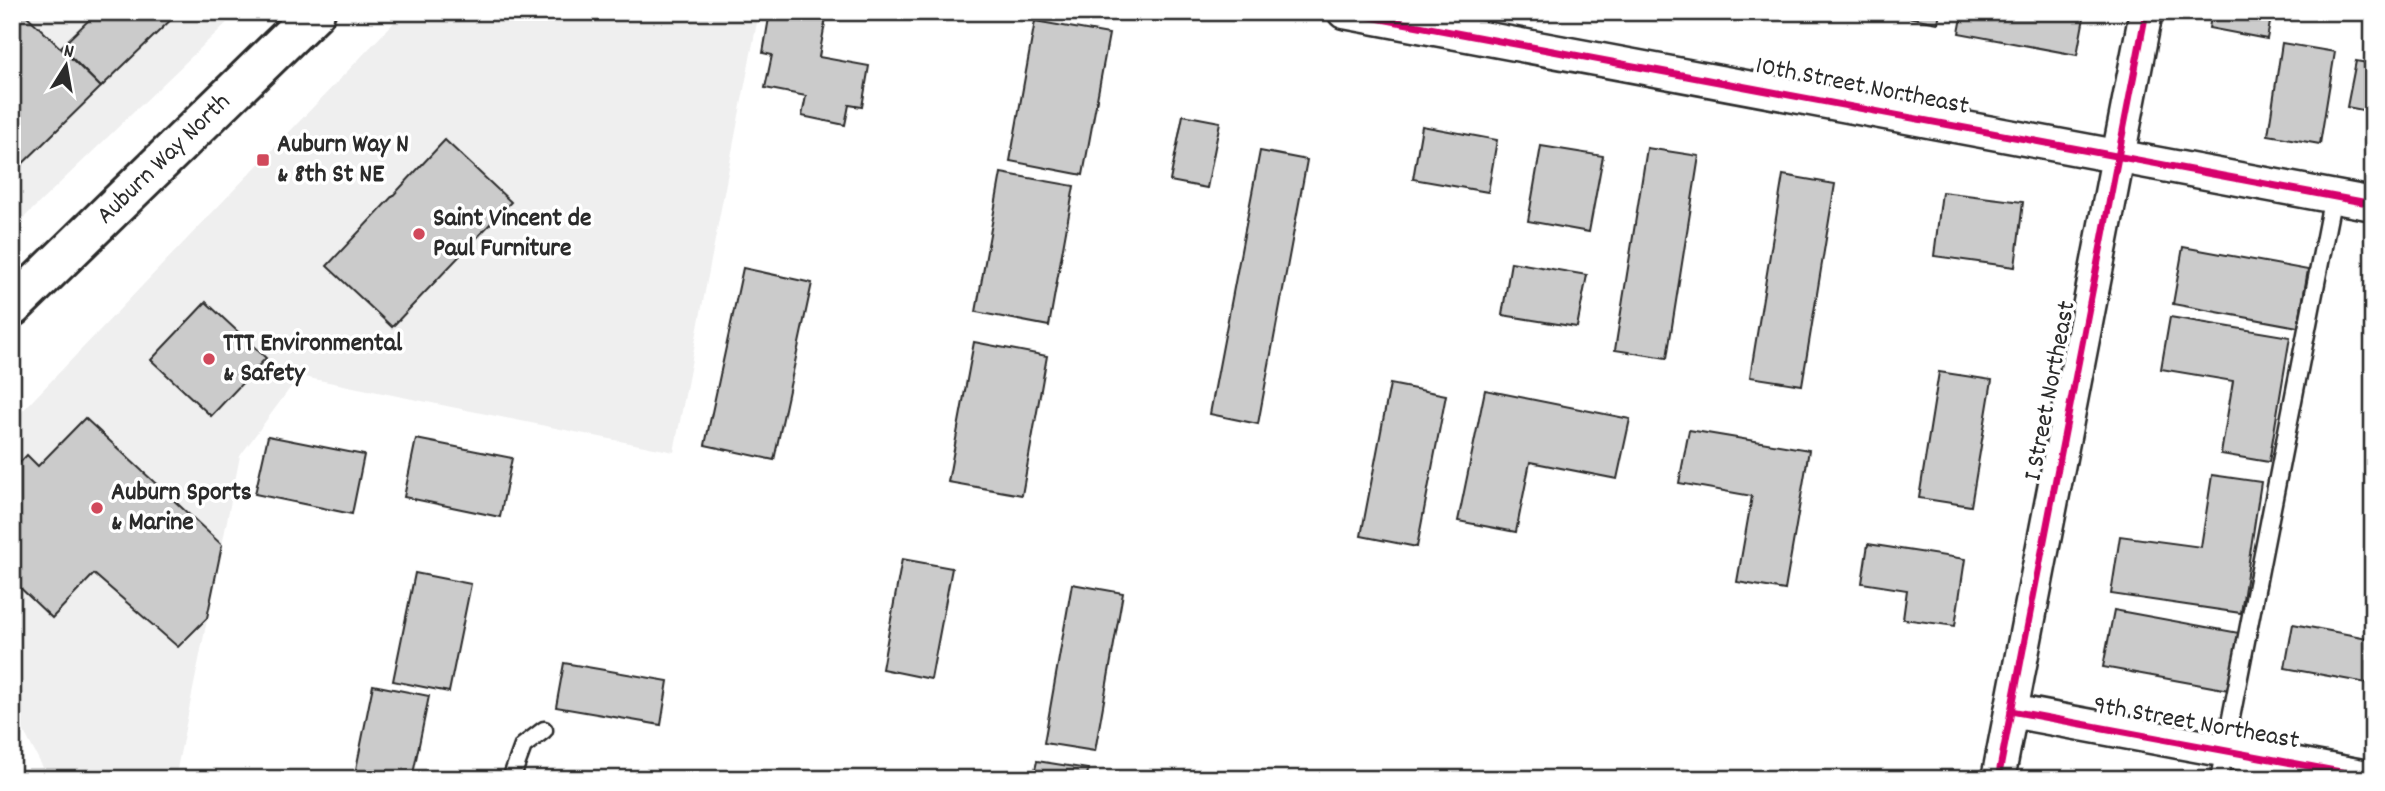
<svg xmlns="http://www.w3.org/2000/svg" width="2385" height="791" font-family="Dekko,sans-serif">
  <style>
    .built { fill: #efefef }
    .building { fill: #cbcbcb; stroke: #2b2b2b; stroke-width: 2 }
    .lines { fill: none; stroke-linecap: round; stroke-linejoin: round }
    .service-casing { stroke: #2b2b2b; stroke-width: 21 }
    .minor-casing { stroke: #2b2b2b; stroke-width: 37 }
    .secondary-casing { stroke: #2b2b2b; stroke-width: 44 }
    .service { stroke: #fff; stroke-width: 16 }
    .minor { stroke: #fff; stroke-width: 32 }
    .secondary { stroke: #fff; stroke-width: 38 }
    .cycleway-casing { stroke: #fff; stroke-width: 11 }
    .cycleway { stroke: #d6006c; stroke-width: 7 }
    .poi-dot { fill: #d1495b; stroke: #fff; stroke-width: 2.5 }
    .labels { text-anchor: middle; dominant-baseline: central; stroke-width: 7; stroke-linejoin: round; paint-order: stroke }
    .street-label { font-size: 26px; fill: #2b2b2b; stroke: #fff }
    .poi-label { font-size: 26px; font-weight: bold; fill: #2b2b2b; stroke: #fff; text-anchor: start }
  </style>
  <rect width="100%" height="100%" fill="#fff"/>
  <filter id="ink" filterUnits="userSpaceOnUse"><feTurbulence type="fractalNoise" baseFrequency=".0143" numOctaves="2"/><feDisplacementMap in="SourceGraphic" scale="14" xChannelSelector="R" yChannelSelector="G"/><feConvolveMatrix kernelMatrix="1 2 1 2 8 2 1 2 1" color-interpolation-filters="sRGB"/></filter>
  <g filter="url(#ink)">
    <g class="built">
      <path d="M12 12H238L12 229Z"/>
      <path d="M404 12H759L674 452 299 376 240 456 175 779H49L12 709V422Z"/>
    </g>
    <g class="building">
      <path d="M12 12H23L101 87 12 174Z"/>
      <path d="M88 12H179L101 87 61 47 92 17Z"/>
      <path d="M770 12H827L819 57 869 66 862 107 849 105 845 125 802 116 806 96 765 88 772 55 763 53Z"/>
      <path d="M1883 12H1940L1938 23Z"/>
      <path d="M1963 12H2085L2077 55 1959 33Z"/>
      <path d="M2212 12H2272L2267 39 2209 28Z"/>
      <path d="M1035 21 1109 34 1083 175 1010 161Z"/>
      <path d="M2282 43 2335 52 2320 144 2268 135Z"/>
      <path d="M2356 61 2373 64V112L2347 107Z"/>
      <path d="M1183 115 1220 122 1207 188 1170 181Z"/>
      <path d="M1422 126 1497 140 1488 192 1413 179Z"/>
      <path d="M445 140 511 202 392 327 327 266Z"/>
      <path d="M1541 146 1603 156 1589 232 1528 221Z"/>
      <path d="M1647 148 1699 156 1667 358 1615 350Z"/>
      <path d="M1260 151 1307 160 1258 424 1210 414Z"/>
      <path d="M1001 173 1074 186 1049 326 976 312Z"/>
      <path d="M1783 175 1835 184 1802 385 1750 377Z"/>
      <path d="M1942 192 2023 202 2015 267 1934 256Z"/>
      <path d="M2183 247 2308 270 2298 327 2173 304Z"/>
      <path d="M1511 262 1587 275 1577 327 1502 315Z"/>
      <path d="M743 268 812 283 774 460 705 445Z"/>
      <path d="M206 302 266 358 211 416 151 360Z"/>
      <path d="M2170 317 2290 337 2269 462 2221 454 2233 381 2161 369Z"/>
      <path d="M974 342 1047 356 1022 495 948 482Z"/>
      <path d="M1939 372 1992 380 1971 506 1919 498Z"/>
      <path d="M1390 384 1446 395 1417 547 1361 536Z"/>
      <path d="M1485 390 1630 419 1617 479 1530 462 1516 532 1458 521Z"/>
      <path d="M85 418 222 545 207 618 178 647 94 574 52 618 12 580V471L27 455 38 466Z"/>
      <path d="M1689 430 1809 450 1785 590 1737 582 1752 496 1679 483Z"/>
      <path d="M268 436 364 455 352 514 255 494Z"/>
      <path d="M416 439 512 458 500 517 404 497Z"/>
      <path d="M2212 475 2261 482 2241 613 2111 594 2120 536 2201 547Z"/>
      <path d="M1868 544 1965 559 1955 626 1903 619 1907 590 1862 583Z"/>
      <path d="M902 559 952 568 931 679 882 669Z"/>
      <path d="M415 573 471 584 449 692 393 681Z"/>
      <path d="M1072 584 1123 593 1095 751 1044 743Z"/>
      <path d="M2114 610 2239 633 2229 690 2103 667Z"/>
      <path d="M2293 624 2373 639 2372 684 2285 668Z"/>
      <path d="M564 663 668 681 661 725 556 707Z"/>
      <path d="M373 685 429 696 412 779H354Z"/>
      <path d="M1037 761 1088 769 1087 779H1033Z"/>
    </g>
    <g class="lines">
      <defs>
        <g id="service">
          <path d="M511 779 523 746 544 730"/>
          <path d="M2219 779 2333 196"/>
        </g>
        <g id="minor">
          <path d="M1344 12 2373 204"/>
          <path d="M2011 711 2373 778"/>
          <path d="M1998 779 2146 12"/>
        </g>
        <g id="secondary">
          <path id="s1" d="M12 307 315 12"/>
        </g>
      </defs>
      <use href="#service" class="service-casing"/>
      <use href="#minor" class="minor-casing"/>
      <use href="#secondary" class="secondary-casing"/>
      <use href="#service" class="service"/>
      <use href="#minor" class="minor"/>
      <use href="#secondary" class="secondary"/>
      <defs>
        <g id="cycleway">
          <path d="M1344 12 2373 204"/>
          <path d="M2011 711 2373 778"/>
          <path d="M1998 779 2146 12"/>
        </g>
      </defs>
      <use href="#cycleway" class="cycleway-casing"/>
      <use href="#cycleway" class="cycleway"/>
    </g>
  </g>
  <g class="poi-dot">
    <rect x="256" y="153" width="14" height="14" rx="3.5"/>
    <circle cx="419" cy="234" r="7"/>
    <circle cx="209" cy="359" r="7"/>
    <circle cx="97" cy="508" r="7"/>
  </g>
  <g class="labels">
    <g class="street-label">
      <text transform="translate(1862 87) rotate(11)">10th Street Northeast</text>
      <text stroke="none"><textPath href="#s1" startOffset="212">Auburn Way North</textPath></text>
      <text transform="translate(2051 391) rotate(-79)">I Street Northeast</text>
      <text transform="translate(2196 724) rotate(10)">9th Street Northeast</text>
    </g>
    <g class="poi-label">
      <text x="277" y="145">Auburn Way N<tspan x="277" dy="30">&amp; 8th St NE</tspan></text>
      <text x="433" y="219">Saint Vincent de<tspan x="433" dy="30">Paul Furniture</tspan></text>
      <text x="223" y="344">TTT Environmental<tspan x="223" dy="30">&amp; Safety</tspan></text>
      <text x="111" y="493">Auburn Sports<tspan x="111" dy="30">&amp; Marine</tspan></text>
    </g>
  </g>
  <rect width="2385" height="791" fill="none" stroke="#fff" stroke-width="42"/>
  <rect x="21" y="21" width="2343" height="749" fill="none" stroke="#2b2b2b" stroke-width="2.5" filter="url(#ink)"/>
  <g transform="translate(66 66) rotate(11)" stroke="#ffffff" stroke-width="5" paint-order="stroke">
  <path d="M0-5L12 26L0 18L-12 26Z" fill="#2b2b2b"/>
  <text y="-10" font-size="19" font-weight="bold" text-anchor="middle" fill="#2b2b2b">N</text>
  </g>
</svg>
